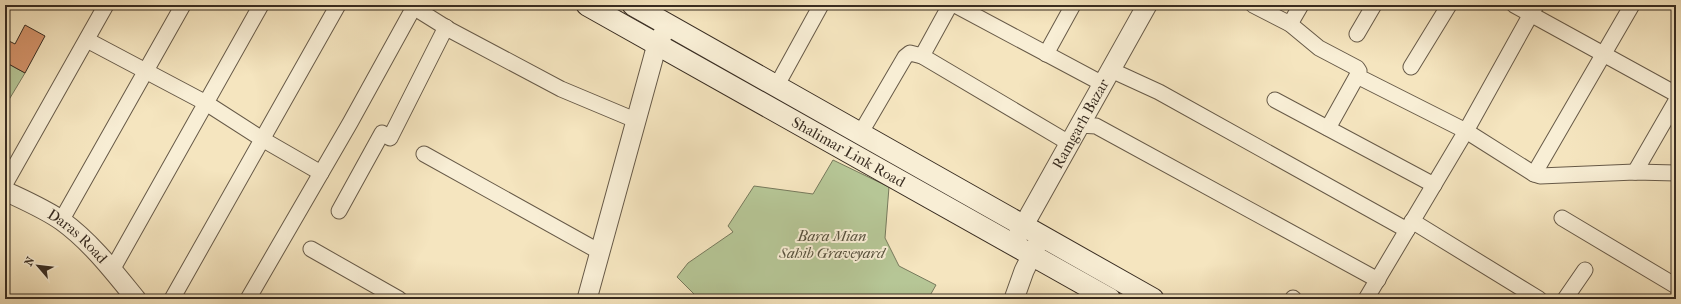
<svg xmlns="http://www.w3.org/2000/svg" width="1681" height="304" font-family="'IM FELL French Canon',serif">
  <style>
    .green { fill: #b6c696; stroke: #77795c }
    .building { fill: #d4936a; stroke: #382c21 }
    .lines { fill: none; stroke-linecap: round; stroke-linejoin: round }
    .minor-casing { stroke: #675a48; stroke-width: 17 }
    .tertiary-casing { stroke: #675a48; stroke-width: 21 }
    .secondary-casing { stroke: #382c21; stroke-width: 23 }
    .minor { stroke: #f8eed5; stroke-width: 15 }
    .tertiary { stroke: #f8eed5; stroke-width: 19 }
    .secondary { stroke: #f8eed5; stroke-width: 21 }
    .labels { text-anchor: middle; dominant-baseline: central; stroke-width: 4; stroke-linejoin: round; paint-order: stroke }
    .street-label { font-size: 15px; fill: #382c21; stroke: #f8eed5 }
    .park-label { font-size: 15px; font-style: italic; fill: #58523e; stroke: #f8eed5 }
  </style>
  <rect width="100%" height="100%" fill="#f5e5bf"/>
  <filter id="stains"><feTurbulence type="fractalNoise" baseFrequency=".005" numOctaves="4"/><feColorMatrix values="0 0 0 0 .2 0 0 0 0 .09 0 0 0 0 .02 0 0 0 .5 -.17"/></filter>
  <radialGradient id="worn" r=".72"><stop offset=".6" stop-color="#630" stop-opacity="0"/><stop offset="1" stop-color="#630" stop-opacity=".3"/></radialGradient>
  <g class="green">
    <path d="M5 62 25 73 7 103H5Z"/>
    <path d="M833 160 889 187 885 238 899 266 936 285 928 299H699L677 277 688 263 733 232 728 226 754 186 813 194Z"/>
  </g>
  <path class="building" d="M25 25 45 36 25 73 5 62V48L9 41 15 44Z"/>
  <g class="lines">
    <defs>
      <g id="minor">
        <path d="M410 5 450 30 561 89 635 120"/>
        <path d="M950 5 922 56 1069 143"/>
        <path d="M955 5 1103 84"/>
        <path d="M1253 5 1290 24 1319 48 1357 68 1359 71 1357 76 1466 131 1534 174 1540 176 1635 172 1676 173"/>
        <path d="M1514 5 1676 94"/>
        <path d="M1290 24 1301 5"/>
        <path d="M1357 34 1374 5"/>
        <path d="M87 40 206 103 262 139 321 173"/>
        <path d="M1046 54 1073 5"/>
        <path d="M1411 67 1449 5"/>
        <path d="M1111 70 1159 92 1407 230"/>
        <path d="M777 85 821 5"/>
        <path d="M1275 100 1434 185"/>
        <path d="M1079 125 1096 126 1378 280"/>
        <path d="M1328 128 1357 76"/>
        <path d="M860 134 905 57 910 53 922 56"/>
        <path d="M424 154 600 252"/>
        <path d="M1635 172 1676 101"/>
        <path d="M1534 174 1632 5"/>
        <path d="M5 184 106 5"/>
        <path d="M339 211 382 133 390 138 446 27"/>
        <path d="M1562 218 1676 286"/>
        <path d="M61 221 183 5"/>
        <path d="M1412 221 1539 299"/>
        <path d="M311 249 399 299"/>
        <path d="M112 270 261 5"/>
        <path d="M1293 298 1294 299"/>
        <path d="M172 299 338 5"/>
        <path d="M248 299 350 123 414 7"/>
        <path d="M1366 299 1466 131 1536 5"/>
        <path d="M1565 299 1585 270"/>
      </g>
      <g id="tertiary">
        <path id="s1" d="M5 191C24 200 45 209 62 221 91 242 114 272 136 299"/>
        <path id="s2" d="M1016 239 1147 5"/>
        <path d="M587 299 653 59 657 44 668 25"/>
        <path d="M1014 299 1024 271 1041 236"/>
      </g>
      <g id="secondary">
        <path id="s3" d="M587 5 1110 299"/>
        <path d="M633 5 1153 299"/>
      </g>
    </defs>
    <use href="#minor" class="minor-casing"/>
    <use href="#tertiary" class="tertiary-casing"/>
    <use href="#secondary" class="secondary-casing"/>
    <use href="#minor" class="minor"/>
    <use href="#tertiary" class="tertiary"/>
    <use href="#secondary" class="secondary"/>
  </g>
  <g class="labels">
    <g class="street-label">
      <text stroke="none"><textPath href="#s2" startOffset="132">Ramgarh Bazar</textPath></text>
      <text stroke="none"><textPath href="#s3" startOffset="300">Shalimar Link Road</textPath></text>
      <text stroke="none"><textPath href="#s1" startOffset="86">Daras Road</textPath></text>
    </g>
    <g class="park-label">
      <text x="832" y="236">Bara Mian<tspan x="832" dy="17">Sahib Graveyard</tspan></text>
    </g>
  </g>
  <rect width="1681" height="304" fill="none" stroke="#f5e5bf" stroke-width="20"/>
  <rect x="6" y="6" width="1669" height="292" fill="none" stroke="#382c21" stroke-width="2"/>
  <rect x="10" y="10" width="1661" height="284" fill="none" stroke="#382c21"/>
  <g transform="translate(38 266) rotate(298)" stroke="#f8eed5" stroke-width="3" paint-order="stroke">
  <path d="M0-3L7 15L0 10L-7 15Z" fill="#382c21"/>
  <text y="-6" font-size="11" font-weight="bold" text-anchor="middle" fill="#382c21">N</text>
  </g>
  <rect width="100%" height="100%" filter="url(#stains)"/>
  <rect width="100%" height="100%" fill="url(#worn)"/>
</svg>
